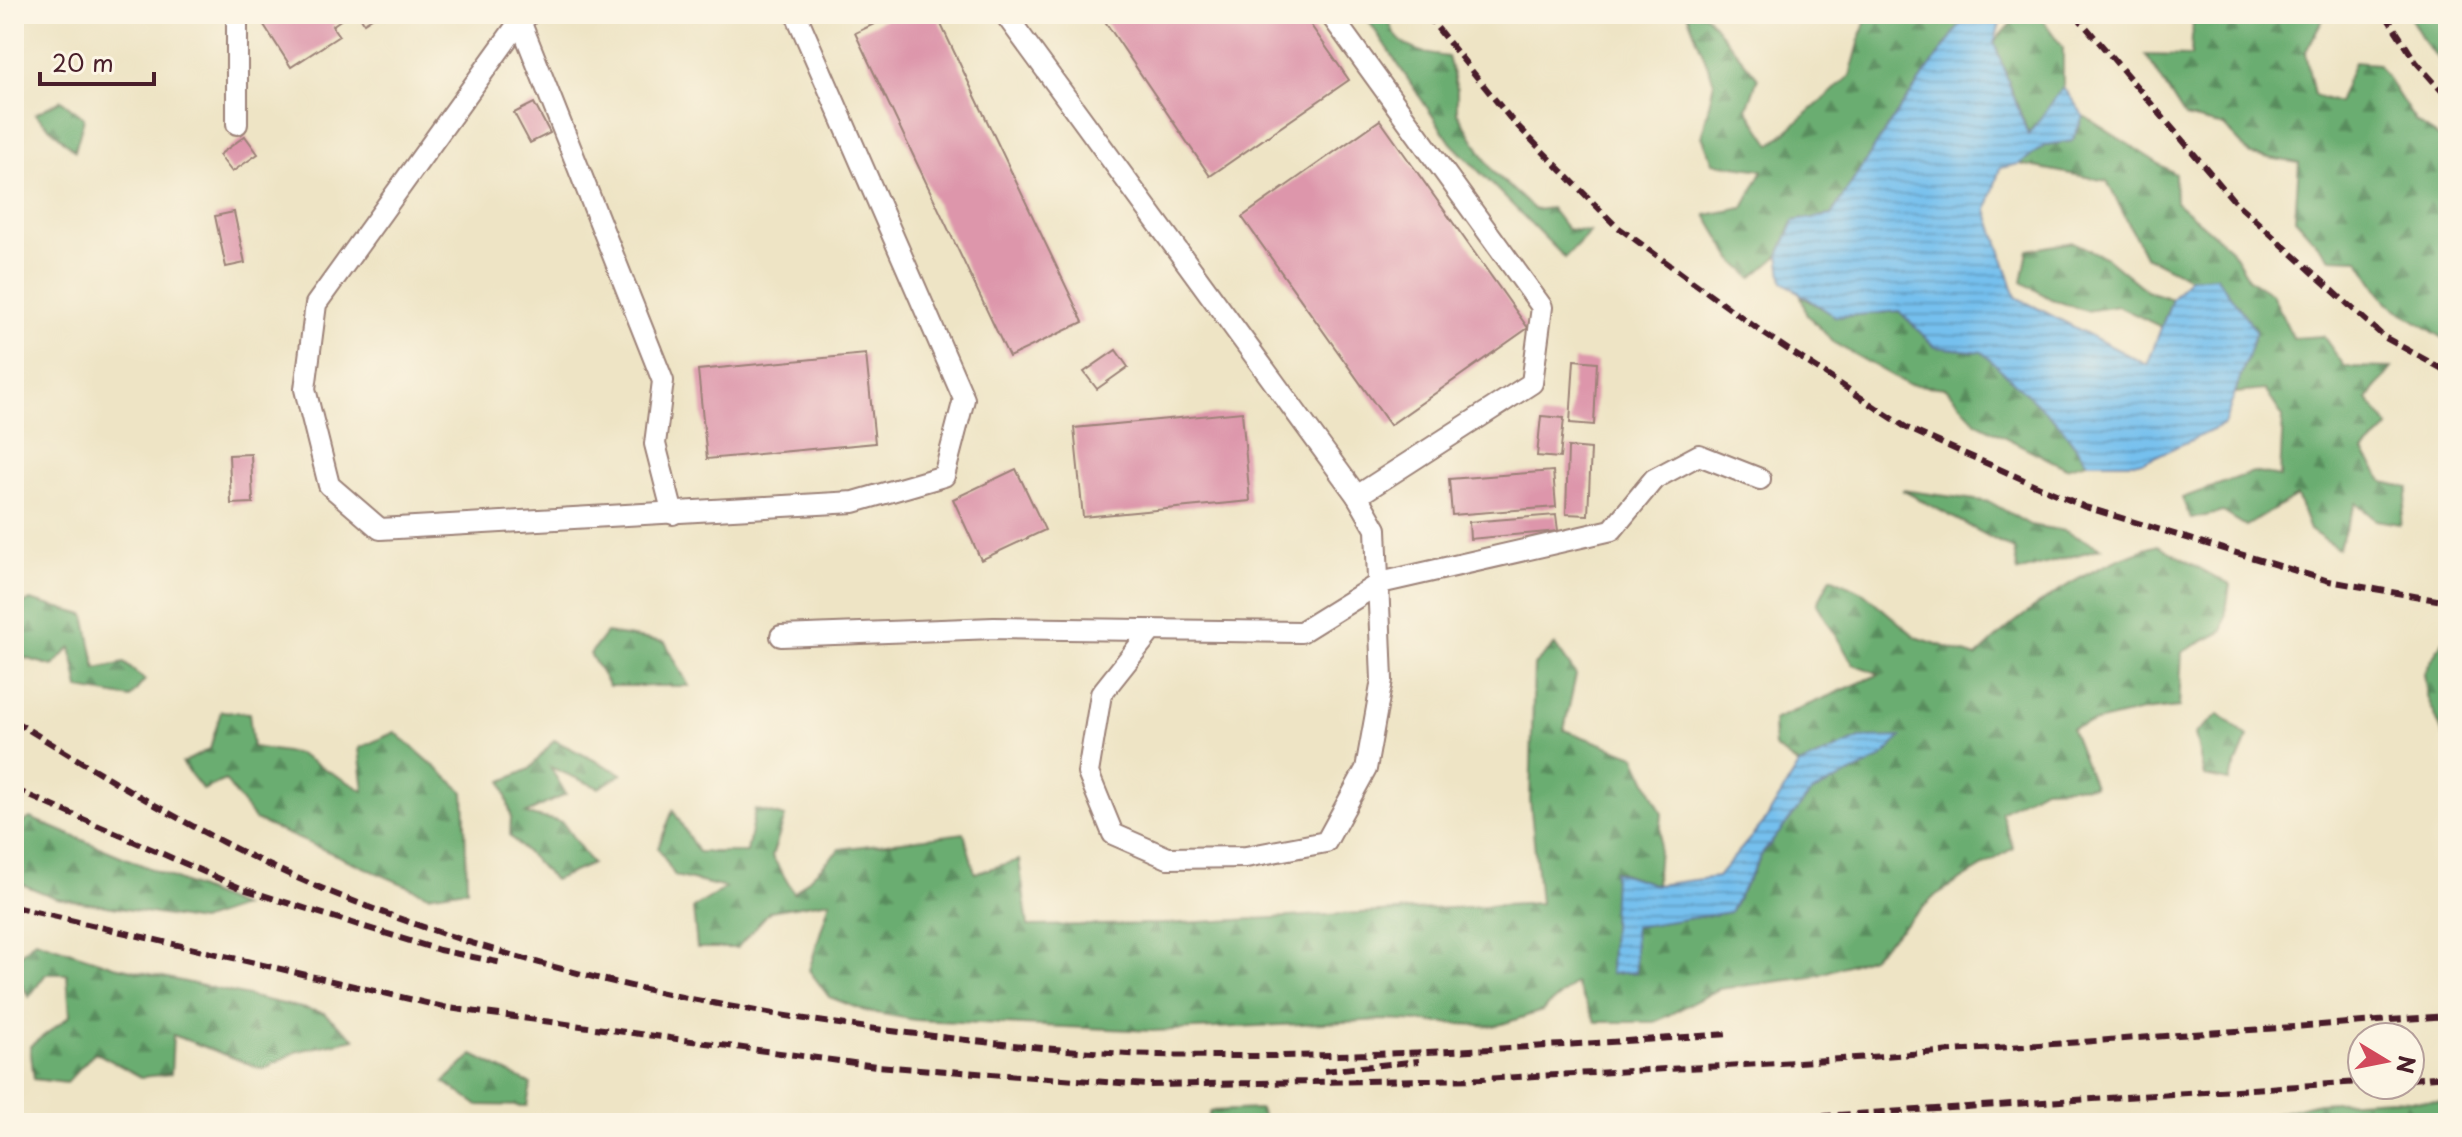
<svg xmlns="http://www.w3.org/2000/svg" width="2462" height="1137" font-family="'Playpen Sans',sans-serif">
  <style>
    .forest { fill: url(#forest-firs); stroke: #5a664e; stroke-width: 2 }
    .water { fill: url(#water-rules); stroke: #60708c; stroke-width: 2 }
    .building { fill: #dd96ab }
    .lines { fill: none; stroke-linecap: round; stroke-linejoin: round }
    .service-casing { stroke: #9c8278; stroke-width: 24 }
    .service { stroke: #fff; stroke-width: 20 }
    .rail { stroke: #4a1f2b; stroke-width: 6; stroke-dasharray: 12 6; stroke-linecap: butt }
  </style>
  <defs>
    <pattern id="forest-firs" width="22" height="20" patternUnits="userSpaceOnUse" patternTransform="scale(2)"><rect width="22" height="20" fill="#6aad71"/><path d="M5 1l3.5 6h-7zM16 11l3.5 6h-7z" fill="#598c5d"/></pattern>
    <pattern id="water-rules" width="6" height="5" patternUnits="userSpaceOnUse" patternTransform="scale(2)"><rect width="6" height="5" fill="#75c0ee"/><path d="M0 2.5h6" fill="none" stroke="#629bc1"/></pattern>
  </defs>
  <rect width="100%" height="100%" fill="#fcf5e5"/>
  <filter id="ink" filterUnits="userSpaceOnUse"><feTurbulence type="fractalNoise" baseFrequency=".0125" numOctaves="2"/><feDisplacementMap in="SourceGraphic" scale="16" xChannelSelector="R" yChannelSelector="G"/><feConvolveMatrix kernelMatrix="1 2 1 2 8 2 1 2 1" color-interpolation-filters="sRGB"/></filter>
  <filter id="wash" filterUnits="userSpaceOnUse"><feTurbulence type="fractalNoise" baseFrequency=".006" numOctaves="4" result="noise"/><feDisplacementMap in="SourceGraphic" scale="32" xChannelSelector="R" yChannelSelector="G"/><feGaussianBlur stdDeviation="1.8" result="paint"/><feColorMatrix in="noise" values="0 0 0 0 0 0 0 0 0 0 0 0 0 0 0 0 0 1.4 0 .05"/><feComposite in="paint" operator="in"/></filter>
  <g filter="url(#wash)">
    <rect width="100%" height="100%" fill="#eee4c5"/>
    <g class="forest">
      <path d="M1364 14H1388C1392 47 1420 54 1448 57L1457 89V112L1493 172 1535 210 1551 208 1567 229 1590 232 1565 258 1451 143Z"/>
      <path d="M1687 14H1705L1758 78 1747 109 1771 145 1850 76 1867 14H1968L1894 117 1831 215 1794 221 1779 255 1752 278 1732 259 1706 215 1743 208 1763 170 1713 163 1702 136 1714 82Z"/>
      <path d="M2193 14H2250L2261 19 2265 14H2326L2305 53 2314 95 2338 103 2354 62 2378 64 2416 122 2448 143V341L2387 303 2358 259 2330 258 2295 219 2299 163 2251 155 2224 126 2185 117 2146 55 2191 56Z"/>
      <path d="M2408 14H2439L2448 28V69L2428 48Z"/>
      <path d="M2041 17 2063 48V87L2029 136 1994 42 2014 20Z"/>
      <path d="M61 100 84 118 75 151 35 114Z"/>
      <path d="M2084 116 2175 174 2176 202 2231 249 2250 280 2272 294 2293 338 2323 336 2345 367 2392 368 2367 399 2389 427 2363 452 2384 482 2409 488 2400 524 2376 520 2356 503 2338 549 2310 530 2297 496 2246 526 2223 512 2191 519 2182 498 2253 472 2280 477 2283 417 2265 390 2235 393 2256 331 2216 276 2189 278 2145 256 2107 181 2019 164 2046 145 2072 141Z"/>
      <path d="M2073 242 2107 258 2147 291 2172 299 2161 327 2118 306 2086 311 2051 299 2022 282 2028 250Z"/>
      <path d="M1801 296 1837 317 1899 311 1935 347 1982 351 2060 425 2087 462 2066 468 1977 423 1946 388 1907 384 1834 343 1806 313Z"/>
      <path d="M1902 490 1990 502 2030 525 2065 531 2101 548 2018 572 2014 550Z"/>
      <path d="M2158 545 2230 585 2223 631 2182 652 2179 707 2142 711 2071 728 2094 786 2044 788 2001 812 2013 848 1936 895 1871 957 1812 977 1719 989 1655 1022H1596L1575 983 1542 1011 1496 1026 1386 1020 1153 1031 915 1020 865 1011 829 997 809 970 830 901 770 911 737 948H697L693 908 726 888 675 876 658 848 673 810 698 852H747L755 809 785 817 772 856 794 893 840 849 964 833 975 873 1019 860 1028 926 1165 924 1540 903 1530 800 1534 665 1555 645 1576 675 1564 730 1635 756 1662 814 1656 885 1615 871 1610 974 1635 972 1633 927 1730 912 1762 854 1811 792 1880 759 1860 738 1799 765 1774 747 1773 720 1880 674 1853 664 1817 604 1831 577 1864 593 1916 637 1976 657C2025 608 2090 565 2158 545Z"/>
      <path d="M30 600 85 615 96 669 124 663 145 680 130 698 79 689 71 647 53 666 14 655V610Z"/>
      <path d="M606 633 665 642 689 686H609L590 654Z"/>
      <path d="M2442 641 2448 644 2446 741 2427 697 2424 674Z"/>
      <path d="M221 711 249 713 253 747 298 754 364 791 359 748 395 732 464 792 467 889 428 895 255 820 225 780 203 790 182 763 210 749Z"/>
      <path d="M2219 714 2248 737 2229 781 2204 776 2195 734Z"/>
      <path d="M554 740 622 774 599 788 550 767 566 794 525 814 562 822 592 864 554 880 510 836 511 815 502 781 530 769Z"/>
      <path d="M30 818 242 907 200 921 56 898 14 881V828Z"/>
      <path d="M35 940 114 966 324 1013 355 1039 298 1051 263 1069 173 1035 171 1074 141 1077 95 1052 66 1083 34 1079 30 1046 70 1016 67 974H46L29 997 14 972V961Z"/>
      <path d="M473 1055 531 1084 527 1106 477 1105 444 1082Z"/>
      <path d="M2391 1099 2448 1102V1123H2259L2262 1117 2318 1103Z"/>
      <path d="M1260 1109 1265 1123H1206L1211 1111Z"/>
    </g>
    <g class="water">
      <path d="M1968 14H2003L1994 43 2028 135 2063 87 2084 116 2072 141 2046 145 2019 164 2000 168 1987 210 2016 297 2147 365 2172 299 2189 278 2216 276 2256 331 2224 425 2143 462H2087L2060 425 1982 352 1935 347 1899 311 1836 317 1783 282 1779 255 1794 221 1831 215 1894 117Z"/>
      <path d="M1901 737 1880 759 1811 793 1762 854 1730 912 1634 927 1636 972 1610 974 1614 871 1656 885 1717 877 1765 821 1799 765 1860 738Z"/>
    </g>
    <g id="blocks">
      <g class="building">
        <path d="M257 14H349L332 26 339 36 291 67Z"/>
        <path d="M359 14H378L364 23Z"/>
        <path d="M895 14H936L1083 322 1009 357 855 33Z"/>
        <path d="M1100 14H1303L1349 80 1210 176Z"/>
        <path d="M534 103 550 133 530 143 514 113Z"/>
        <path d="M1380 120 1528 328 1390 425 1242 217Z"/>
        <path d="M245 136 258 154 232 172 219 155Z"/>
        <path d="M234 212 245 263 226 267 215 216Z"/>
        <path d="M1116 350 1128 367 1097 389 1084 372Z"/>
        <path d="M866 354 875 443 707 459 698 370Z"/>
        <path d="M1574 360 1597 362 1594 425 1570 423Z"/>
        <path d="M1242 412 1250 501 1083 517 1074 428Z"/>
        <path d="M1541 416 1564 418 1560 458 1537 456Z"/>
        <path d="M1568 447 1591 449 1588 515 1566 514Z"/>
        <path d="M251 454 253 503 231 504 229 455Z"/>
        <path d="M1016 469 1045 530 981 560 953 499Z"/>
        <path d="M1553 471 1556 507 1452 515 1449 479Z"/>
        <path d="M1556 515 1558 531 1470 539 1469 522Z"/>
      </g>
    </g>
  </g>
  <g filter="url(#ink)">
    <use href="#blocks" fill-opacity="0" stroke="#9c8278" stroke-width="2"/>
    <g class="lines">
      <defs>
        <g id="service">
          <path d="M237 14V124"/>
          <path d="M1005 14 1357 496 1532 383 1542 307 1330 14"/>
          <path d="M527 16 520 21 663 381 655 444 673 514"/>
          <path d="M520 21 316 304 305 389 329 485 380 529 854 502 944 476 964 399 796 14"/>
          <path d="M1151 631 1101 694 1088 773 1113 834 1168 858 1246 857 1326 842 1366 769 1382 680 1376 529 1357 496"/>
          <path d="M781 636 994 628 1301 632 1380 583 1612 530 1654 479 1699 455 1760 479"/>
        </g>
      </defs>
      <use href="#service" class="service-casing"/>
      <use href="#service" class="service"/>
      <g class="rail">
        <path d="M1426 14 1510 118 1615 225 1766 335 1907 428 2085 507 2329 581 2448 602"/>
        <path d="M2075 14 2235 202 2384 337 2448 372"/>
        <path d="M2385 14 2416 62 2448 98"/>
        <path d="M14 721C105 776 198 834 295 877 495 964 702 1009 917 1034 997 1044 1078 1053 1158 1055 1349 1060 1540 1047 1730 1034"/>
        <path d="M14 789 243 889 439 950 502 963"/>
        <path d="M14 907 448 1008 876 1066 1148 1085 1481 1079 1798 1062 2448 1016"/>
        <path d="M1324 1071 1419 1061"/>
        <path d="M2410 1079 2448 1076"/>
        <path d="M1712 1123 2362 1082"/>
      </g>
    </g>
  </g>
  <rect width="2462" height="1137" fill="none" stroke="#fcf5e5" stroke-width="48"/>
  <g transform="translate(2386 1061) rotate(100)"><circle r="38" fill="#fcf5e5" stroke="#b59f9b" stroke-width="2"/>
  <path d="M0-6L14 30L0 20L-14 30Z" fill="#d1495b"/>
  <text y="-12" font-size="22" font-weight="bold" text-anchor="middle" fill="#4a1f2b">N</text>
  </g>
  <path d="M40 72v12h114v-12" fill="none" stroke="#4a1f2b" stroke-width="4"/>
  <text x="52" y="72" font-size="24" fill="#4a1f2b" stroke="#fcf5e5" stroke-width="6" paint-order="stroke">20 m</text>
</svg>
